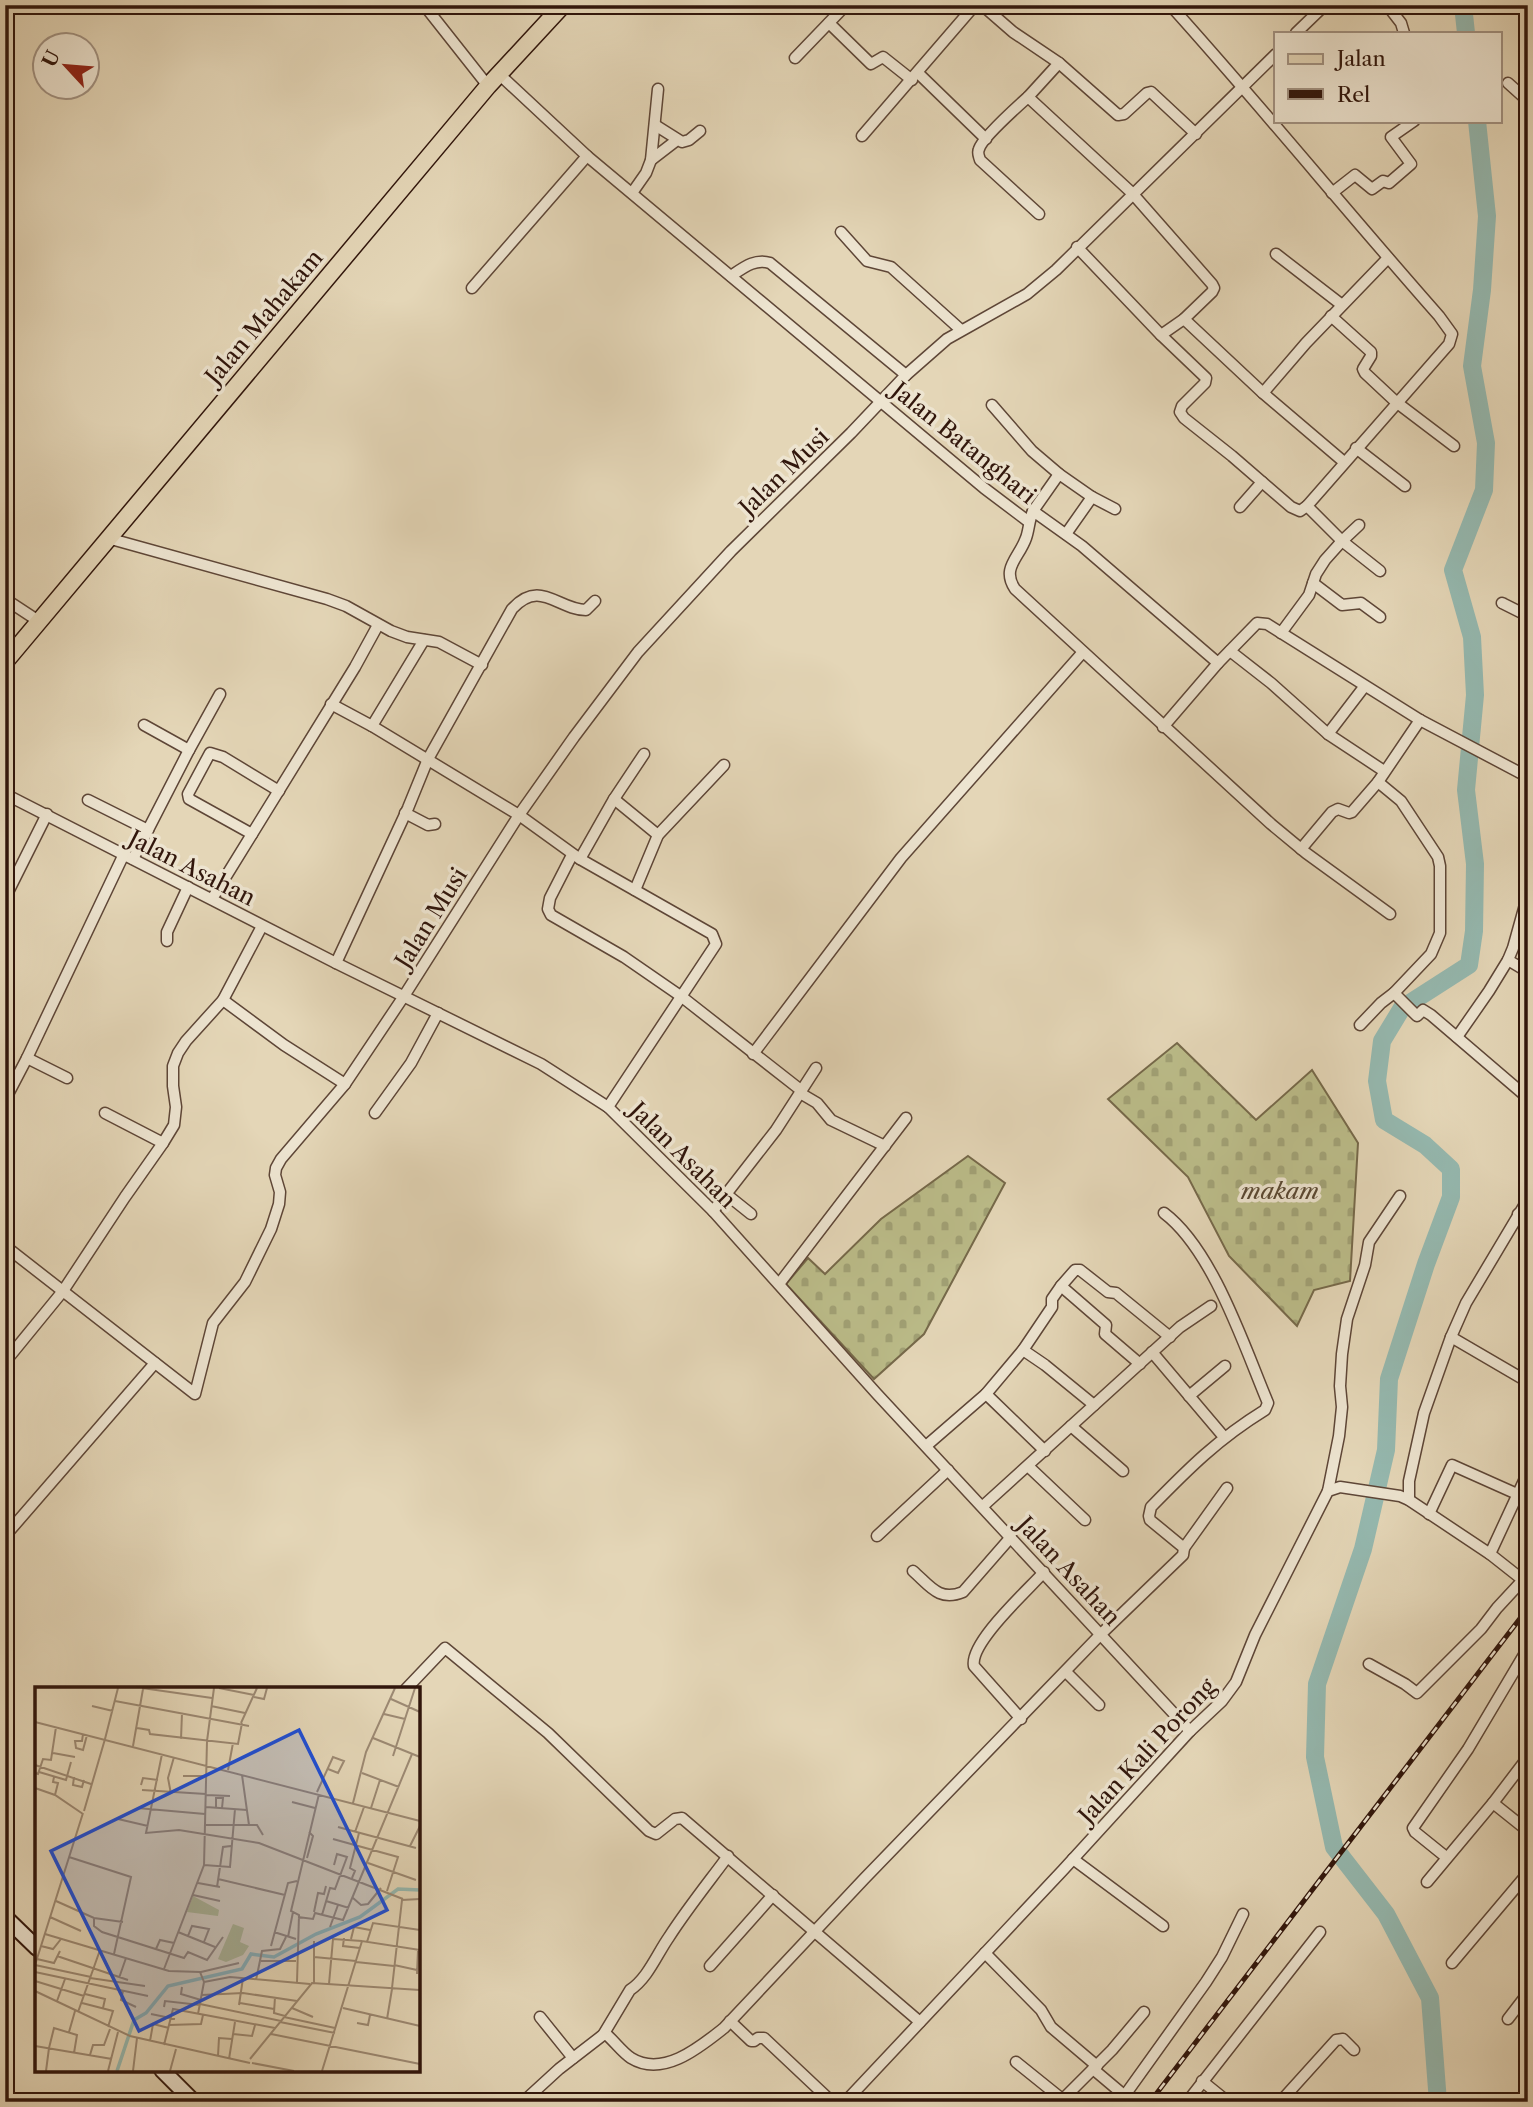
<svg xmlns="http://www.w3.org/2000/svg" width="1533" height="2107" font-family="'Libre Caslon Text',serif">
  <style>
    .cemetery { fill: url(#cemetery-stones); stroke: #76694a; stroke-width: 2 }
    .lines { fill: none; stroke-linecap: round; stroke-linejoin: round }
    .river { stroke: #95b9b0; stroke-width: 18 }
    .minor-casing { stroke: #5e4637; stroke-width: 13 }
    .secondary-casing { stroke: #31160c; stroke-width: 18 }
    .primary-casing { stroke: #31160c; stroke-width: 19 }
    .minor { stroke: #ede4d0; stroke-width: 10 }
    .secondary { stroke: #ede4d0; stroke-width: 14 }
    .primary { stroke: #e4d6b7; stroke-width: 16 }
    .rail-casing { stroke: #31160c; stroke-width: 5 }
    .rail { stroke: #ede4d0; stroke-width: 2.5; stroke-dasharray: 8; stroke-linecap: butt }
    .labels { text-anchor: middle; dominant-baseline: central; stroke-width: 7; stroke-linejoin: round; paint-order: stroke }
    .street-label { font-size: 23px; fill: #31160c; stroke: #ede4d0 }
    .park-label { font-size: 23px; font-style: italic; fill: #5a4832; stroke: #ede4d0 }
    .inset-river { fill: none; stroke: #95b9b0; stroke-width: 3.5 }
    .inset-road { fill: none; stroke: #9c8973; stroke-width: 2 }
    .view { fill: #1d4ed8; fill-opacity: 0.15; stroke: #1d4ed8; stroke-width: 3.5 }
    .inset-edge { fill: none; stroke: #31160c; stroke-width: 3.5 }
  </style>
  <defs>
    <pattern id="cemetery-stones" width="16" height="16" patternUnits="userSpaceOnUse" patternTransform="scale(1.75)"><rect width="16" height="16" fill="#bbbc89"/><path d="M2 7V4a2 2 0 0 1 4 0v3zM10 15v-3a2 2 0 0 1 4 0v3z" fill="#a1a175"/></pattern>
  </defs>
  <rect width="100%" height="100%" fill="#e4d6b7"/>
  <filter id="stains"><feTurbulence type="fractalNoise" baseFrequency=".00286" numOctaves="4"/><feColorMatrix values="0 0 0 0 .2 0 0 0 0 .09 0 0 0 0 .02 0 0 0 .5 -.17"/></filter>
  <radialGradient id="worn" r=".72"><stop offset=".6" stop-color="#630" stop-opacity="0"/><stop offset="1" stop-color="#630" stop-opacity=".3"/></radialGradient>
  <g class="cemetery">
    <path d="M1177 1043 1256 1120 1312 1070 1358 1143 1350 1281 1314 1290 1297 1326 1229 1256 1188 1177 1108 1099Z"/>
    <path d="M968 1156 1005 1183 924 1334 874 1379 786 1284 808 1258 825 1274 881 1219Z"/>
  </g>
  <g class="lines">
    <g class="river">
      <path d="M1463 5 1466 33"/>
      <path d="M1438 2102 1430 1998 1386 1914 1334 1847 1315 1757 1317 1684 1363 1549 1386 1450 1389 1379 1426 1264 1451 1197V1169L1425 1145 1384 1120 1377 1081 1382 1041 1402 1008 1469 965 1474 931 1475 864 1466 790 1475 695 1472 637 1453 570 1484 490 1486 443 1472 366 1482 290 1487 216 1477 121"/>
    </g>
    <defs>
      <g id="minor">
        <path d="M424 5 488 86"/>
        <path d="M982 5 1013 32 1059 63 1118 115 1124 114 1147 93 1151 92 1196 134"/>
        <path d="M1170 5C1262 107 1348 213 1439 316L1452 334 1449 344 1307 506 1342 541 1325 560 1316 574 1309 595 1281 633"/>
        <path d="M1387 5 1401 23 1404 33"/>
        <path d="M829 23 871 64 883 57 912 80"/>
        <path d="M1296 33 1325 5"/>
        <path d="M795 58 846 5"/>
        <path d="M918 73 986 139"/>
        <path d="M500 75 587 156 984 488 1029 522"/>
        <path d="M1508 83 1528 101"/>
        <path d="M1028 97 1059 63"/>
        <path d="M655 125 682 142 689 140 700 131"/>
        <path d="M862 136 975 5"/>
        <path d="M651 160 677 140"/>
        <path d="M632 193 646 173 651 160 658 89"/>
        <path d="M1332 193 1355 175 1372 189 1383 181 1389 183 1411 164 1391 137 1414 121"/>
        <path d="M1039 214 980 160C979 156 977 153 979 149 982 138 1018 106 1028 97L1132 193 1212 284 1214 288 1212 292 1184 319 1263 393 1344 462"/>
        <path d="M841 232 867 261 891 267 961 330"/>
        <path d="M1077 247 1161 335 1184 319"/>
        <path d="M1276 254 1342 305"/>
        <path d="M731 276C743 268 755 258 770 263L906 375"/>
        <path d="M472 288 587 156"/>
        <path d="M1331 316 1371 352V356L1363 369 1365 373 1396 402 1454 446"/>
        <path d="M1161 335 1206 378 1205 383 1182 406 1180 412 1184 418 1232 456 1291 507 1300 511 1307 506"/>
        <path d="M1263 393 1306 343 1388 258"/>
        <path d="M992 405 1032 451 1059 474"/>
        <path d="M1356 448 1405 486"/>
        <path d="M1240 507 1262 482"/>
        <path d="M1033 511 1059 474 1092 497 1115 509"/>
        <path d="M1359 525 1342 541 1380 571"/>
        <path d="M1066 534 1092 497"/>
        <path d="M111 539 327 599 346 606 391 631 407 637 439 642 482 665"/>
        <path d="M1313 583 1342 605 1361 603 1380 617"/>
        <path d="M5 599 40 622"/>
        <path d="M1502 603 1528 616"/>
        <path d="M1230 651 1271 683 1328 734 1384 771"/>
        <path d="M1526 655 1528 651"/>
        <path d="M331 704 372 726 519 815 580 859 712 934 716 944 608 1107"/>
        <path d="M144 725 189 750"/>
        <path d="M372 726 424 640"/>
        <path d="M1163 727 1218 663"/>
        <path d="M1328 734 1364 687"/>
        <path d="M1378 782 1401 801 1438 857 1440 866V933L1431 954 1394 993 1417 1016 1423 1010 1431 1015 1528 1098"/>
        <path d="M5 794 336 963 541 1064 608 1107 713 1211 877 1394 1190 1731"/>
        <path d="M614 799 658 835"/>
        <path d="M88 800 148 830"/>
        <path d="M405 813 428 825 435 824"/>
        <path d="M252 834 189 799 188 794 210 753 223 757 279 791"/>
        <path d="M1525 839 1528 841"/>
        <path d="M1301 849 1332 812 1338 809 1349 813 1352 812 1378 782 1420 720"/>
        <path d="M572 855 550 898 548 909 551 915 624 957 682 997 802 1091"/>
        <path d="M133 859 189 750 220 694"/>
        <path d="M580 859 614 799 644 754"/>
        <path d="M635 890 658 835 724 765"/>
        <path d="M5 898 47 814"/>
        <path d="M212 899 355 667 378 625"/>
        <path d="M1390 914 1306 853 1271 824 1015 589C1001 568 1019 558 1026 538 1029 530 1029 520 1033 511L1082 546 1218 663 1257 623 1267 624 1420 720 1528 777"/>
        <path d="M167 941V932L188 887"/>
        <path d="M1508 960 1528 972"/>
        <path d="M336 963 408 808 428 759 512 609C540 578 558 610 586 610L595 601"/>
        <path d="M223 1000 284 1045 345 1084"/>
        <path d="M1360 1025 1381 1003 1394 993"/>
        <path d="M1457 1037 1489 991 1508 960 1513 948 1528 894"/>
        <path d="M753 1054 901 858 1083 652"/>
        <path d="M27 1058 67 1078"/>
        <path d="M800 1093 817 1103 831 1120 885 1146"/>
        <path d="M5 1100 27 1058 124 854"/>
        <path d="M105 1113 163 1143"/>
        <path d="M375 1113 411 1063 438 1013"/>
        <path d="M726 1194 751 1214"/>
        <path d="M713 1211 776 1130 816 1068"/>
        <path d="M1518 1214 1528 1221"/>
        <path d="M5 1246 195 1394 213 1323 245 1282 271 1229 279 1204 280 1192 275 1175 276 1168 281 1159 345 1084 404 996 519 815 574 737 638 652 731 551 851 433 906 375 947 339 1027 294 1056 270 1276 54"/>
        <path d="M779 1284 906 1118"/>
        <path d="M1061 1286 1075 1270H1080L1108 1292 1116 1293 1170 1337"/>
        <path d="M1451 1337 1528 1382"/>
        <path d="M1023 1350 1045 1365 1094 1405"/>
        <path d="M1152 1352 1224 1437"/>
        <path d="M5 1362 63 1291 125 1197 163 1143 174 1125 176 1107 173 1086V1066L178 1053 186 1041 223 1000 262 926"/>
        <path d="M1189 1396 1225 1366"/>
        <path d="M1071 1426 1123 1471"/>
        <path d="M926 1446 986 1394"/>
        <path d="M1045 1451 986 1394 1023 1350 1052 1307V1299L1061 1286 1106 1325 1105 1334 1140 1364"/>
        <path d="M1029 1467 1085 1520"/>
        <path d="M1328 1491 1339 1436 1342 1407 1340 1386 1342 1354 1347 1319 1365 1265 1369 1242 1400 1196"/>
        <path d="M1409 1500V1481L1424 1413 1451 1337 1466 1303 1528 1199"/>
        <path d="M983 1506 1180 1327 1211 1306"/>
        <path d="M1429 1514 1452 1465 1517 1494"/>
        <path d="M5 1536 155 1363"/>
        <path d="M877 1536 948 1470"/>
        <path d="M1184 1548 1227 1488"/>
        <path d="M1490 1554 1528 1472"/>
        <path d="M913 1571C930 1586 939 1602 963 1592L1011 1537"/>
        <path d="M1369 1664 1405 1684 1417 1693 1481 1629 1497 1608 1523 1580"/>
        <path d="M1066 1672 1099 1705"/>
        <path d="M406 1689 445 1648 548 1733 649 1831 656 1834 675 1819 682 1818 920 2022"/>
        <path d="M1021 1719 974 1666C969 1643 1028 1590 1044 1572"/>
        <path d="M1528 1757 1493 1803 1528 1831"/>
        <path d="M1446 1857 1415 1832 1413 1828 1468 1749 1528 1648"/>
        <path d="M1073 1859 1163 1926"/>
        <path d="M1427 1882 1493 1803"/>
        <path d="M985 1953 1041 2010 1051 2027 1097 2066"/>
        <path d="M1452 1963 1528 1873"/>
        <path d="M710 1966 773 1895"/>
        <path d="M540 2017 573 2058"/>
        <path d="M1508 2019 1528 1993"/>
        <path d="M730 2021 751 2041H754L758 2038H764L832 2102"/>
        <path d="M603 2035H607C615 2042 622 2052 631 2058 663 2078 700 2047 724 2028L864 1879 1101 1634 1183 1555 1184 1548 1150 1520 1149 1516 1151 1507C1189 1468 1218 1439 1265 1410L1268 1403C1244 1346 1213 1250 1164 1213"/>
        <path d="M1016 2062 1062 2099"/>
        <path d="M1093 2069 1125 2096"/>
        <path d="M1202 2081 1228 2102"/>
        <path d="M523 2102 559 2069 603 2035 630 1990C648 1978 657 1954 669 1937 687 1909 708 1883 728 1856"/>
        <path d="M845 2102 1063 1870 1190 1731 1222 1701 1236 1682 1255 1635 1328 1491 1340 1487 1400 1496 1409 1500 1490 1554 1528 1584"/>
        <path d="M1060 2102 1112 2050 1144 2012"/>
        <path d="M1120 2102 1206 1982 1222 1957 1243 1914"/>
        <path d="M1187 2102 1320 1932"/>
        <path d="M1280 2102 1336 2040 1343 2039 1354 2050"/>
      </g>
      <g id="secondary">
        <path d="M5 1917 37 1948"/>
        <path d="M162 2070 194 2102"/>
      </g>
      <path id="primary" d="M5 662 488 86 563 5"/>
    </defs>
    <use href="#minor" class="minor-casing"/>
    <use href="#secondary" class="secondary-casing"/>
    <use href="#primary" class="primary-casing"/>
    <use href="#minor" class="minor"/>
    <use href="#secondary" class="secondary"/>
    <use href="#primary" class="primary"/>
    <defs>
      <path id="rail" d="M1150 2102 1528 1608"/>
    </defs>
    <use href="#rail" class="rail-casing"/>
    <use href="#rail" class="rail"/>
  </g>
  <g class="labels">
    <g class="street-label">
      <text transform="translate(264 317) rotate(-50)">Jalan Mahakam</text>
      <text transform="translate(964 443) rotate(39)">Jalan Batanghari</text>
      <text transform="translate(784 472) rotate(-44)">Jalan Musi</text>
      <text transform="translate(192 868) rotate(27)">Jalan Asahan</text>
      <text transform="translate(431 918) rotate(-58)">Jalan Musi</text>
      <text transform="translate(683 1155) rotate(45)">Jalan Asahan</text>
      <text transform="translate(1069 1571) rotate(47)">Jalan Asahan</text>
      <text transform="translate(1147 1751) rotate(-47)">Jalan Kali Porong</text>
    </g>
    <g class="park-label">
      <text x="1280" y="1191">makam</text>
    </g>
  </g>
  <g transform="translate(35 1687)">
    <rect width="385" height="385" fill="#e4d6b7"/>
    <path d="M158 209 184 223 183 229 152 225ZM198 237 209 241 205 255 214 259 208 268 191 275 183 272Z" fill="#bbbc89"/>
    <path class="inset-river" d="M82 384 99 333 111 326 133 299 207 282 216 267 239 270 281 247 325 230 363 202 385 203"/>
    <path class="inset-road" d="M107 1 177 11M184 1 219 8M219 10 229 12 232 1M356 12 385 25M80 14 214 39M57 19 78 24M176 19 210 26M349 27 370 32M0 35 385 134M206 36 222 1M102 41 114 43 115 47 203 57 207 36M48 47 47 54H40L41 61 48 63 52 48M338 51 385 70M70 52 83 1M146 52 147 26M98 59 108 2M18 66 40 70M127 67 111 146 144 143 224 156 368 212M358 69 380 1M0 78 56 97M193 83 198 56M4 85 31 93 36 75M0 86 3 87 8 72 16 73 21 40M327 86 364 100M207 88 214 138M148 89H171M19 90 18 95 23 96 20 108M39 90 38 98 47 100 49 93M106 98 108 91 123 93M0 101 20 108 48 127M107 103 171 107M282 105 298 70 309 74 303 86 293 82M136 107 133 91 139 70M171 108 195 109M257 115 280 121M318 116 331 65 360 1M171 120 212 123M102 121 170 127M181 121V111H188L187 121M336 121 345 93M49 124 70 52M83 132 113 139M170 138H222L228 148M303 140 381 161M320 145 329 120M298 152 363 170 352 204M375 159 385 139M34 170 96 190 79 267M272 171 278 149 274 145M333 176 381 193M169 178 195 180 200 122M317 191 320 184 315 181 324 146M183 192 250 208M163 196 185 200M182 200 188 160 196 159M158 208 185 214M318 211 326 218 333 217 346 201M21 214 59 231 88 235M291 214 314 221M279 225 283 206 289 207 291 199M287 228 295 201 300 202 312 170 302 167 299 178M15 230 46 244M263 230 278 232 280 226 308 233 377 67M59 231V239L67 245 149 271 153 265 172 273 188 250M295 240 303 218M143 245 180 260M239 245 261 252M10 247 134 284 165 285 169 295 163 327M153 249 157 239 174 242 169 255M253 250 258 225M309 251 308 259 325 261M316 252 319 240 335 243M332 255 338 236 385 243M6 259 18 262 26 252M236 259 253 196 262 194M121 262 125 253 139 256M22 269 93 293M279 270 321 274M2 272 19 276 25 264M226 274H261M321 275 359 279M0 278 56 290M0 278 48 126M359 278 382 283M129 282 169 178 172 54 179 1M0 285 113 309M166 285 204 276M382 287 383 263M55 291 110 299M84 291 91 271M221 293 227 264 245 262 251 250M0 294 49 309M169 295 195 290 275 297M262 295 264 228 256 224 284 107M279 296V254M294 297 298 252 327 254M147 300 146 307 166 313M357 301 367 213 385 212M0 304 95 349 215 376M88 304 86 313 101 320M50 307 70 312 68 321M167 308 208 306 262 314M240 310 239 326 250 329M22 314 30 292M47 316 78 324 73 340M205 316 239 322M165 317 246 334M204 318 208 291M129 320 130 314 165 318M257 321 278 330M308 321 385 339M43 325 65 263M116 327 140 332M249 330 300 341M352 332 357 302M245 335 300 346M322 336 333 338 335 328M134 338 166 337 168 328M34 345 40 324M198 347 217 349 220 338M236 347 385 377M115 354 118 337 134 341M129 358 138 322 240 341M0 359 77 372M14 361 19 341 42 348 39 366M55 368 58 358H69L75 342M183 369 184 351 197 352M194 372 200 335M215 372 277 296 385 303M217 376 259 384M11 384 14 361M73 384 83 345M98 384 102 351M135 384 141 362M287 384 327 254 385 263"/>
    <path class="view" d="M264 43 352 223 104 344 16 164Z"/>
    <rect width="385" height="385" class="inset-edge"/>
  </g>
  <rect width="1533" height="2107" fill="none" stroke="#e4d6b7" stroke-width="28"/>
  <rect x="7" y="7" width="1519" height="2093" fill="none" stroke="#31160c" stroke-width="3.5"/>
  <rect x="14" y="14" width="1505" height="2079" fill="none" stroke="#31160c" stroke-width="2"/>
  <rect x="1274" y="32" width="228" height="91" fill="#ede4d0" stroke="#a29282" stroke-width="2"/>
  <rect x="1288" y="54" width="35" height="10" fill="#e4d6b7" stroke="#a29282" stroke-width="2"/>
  <text x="1337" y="66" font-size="21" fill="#31160c">Jalan</text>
  <rect x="1288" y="89" width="35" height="10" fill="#31160c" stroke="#a29282" stroke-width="2"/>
  <text x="1337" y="102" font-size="21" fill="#31160c">Rel</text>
  <g transform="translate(66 66) rotate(296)"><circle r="33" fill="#ede4d0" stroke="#a29282" stroke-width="2"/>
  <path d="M0-5L12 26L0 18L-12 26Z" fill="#8f2418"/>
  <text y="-10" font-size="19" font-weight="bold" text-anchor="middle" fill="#31160c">U</text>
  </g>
  <rect width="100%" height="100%" filter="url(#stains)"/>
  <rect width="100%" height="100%" fill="url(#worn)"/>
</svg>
